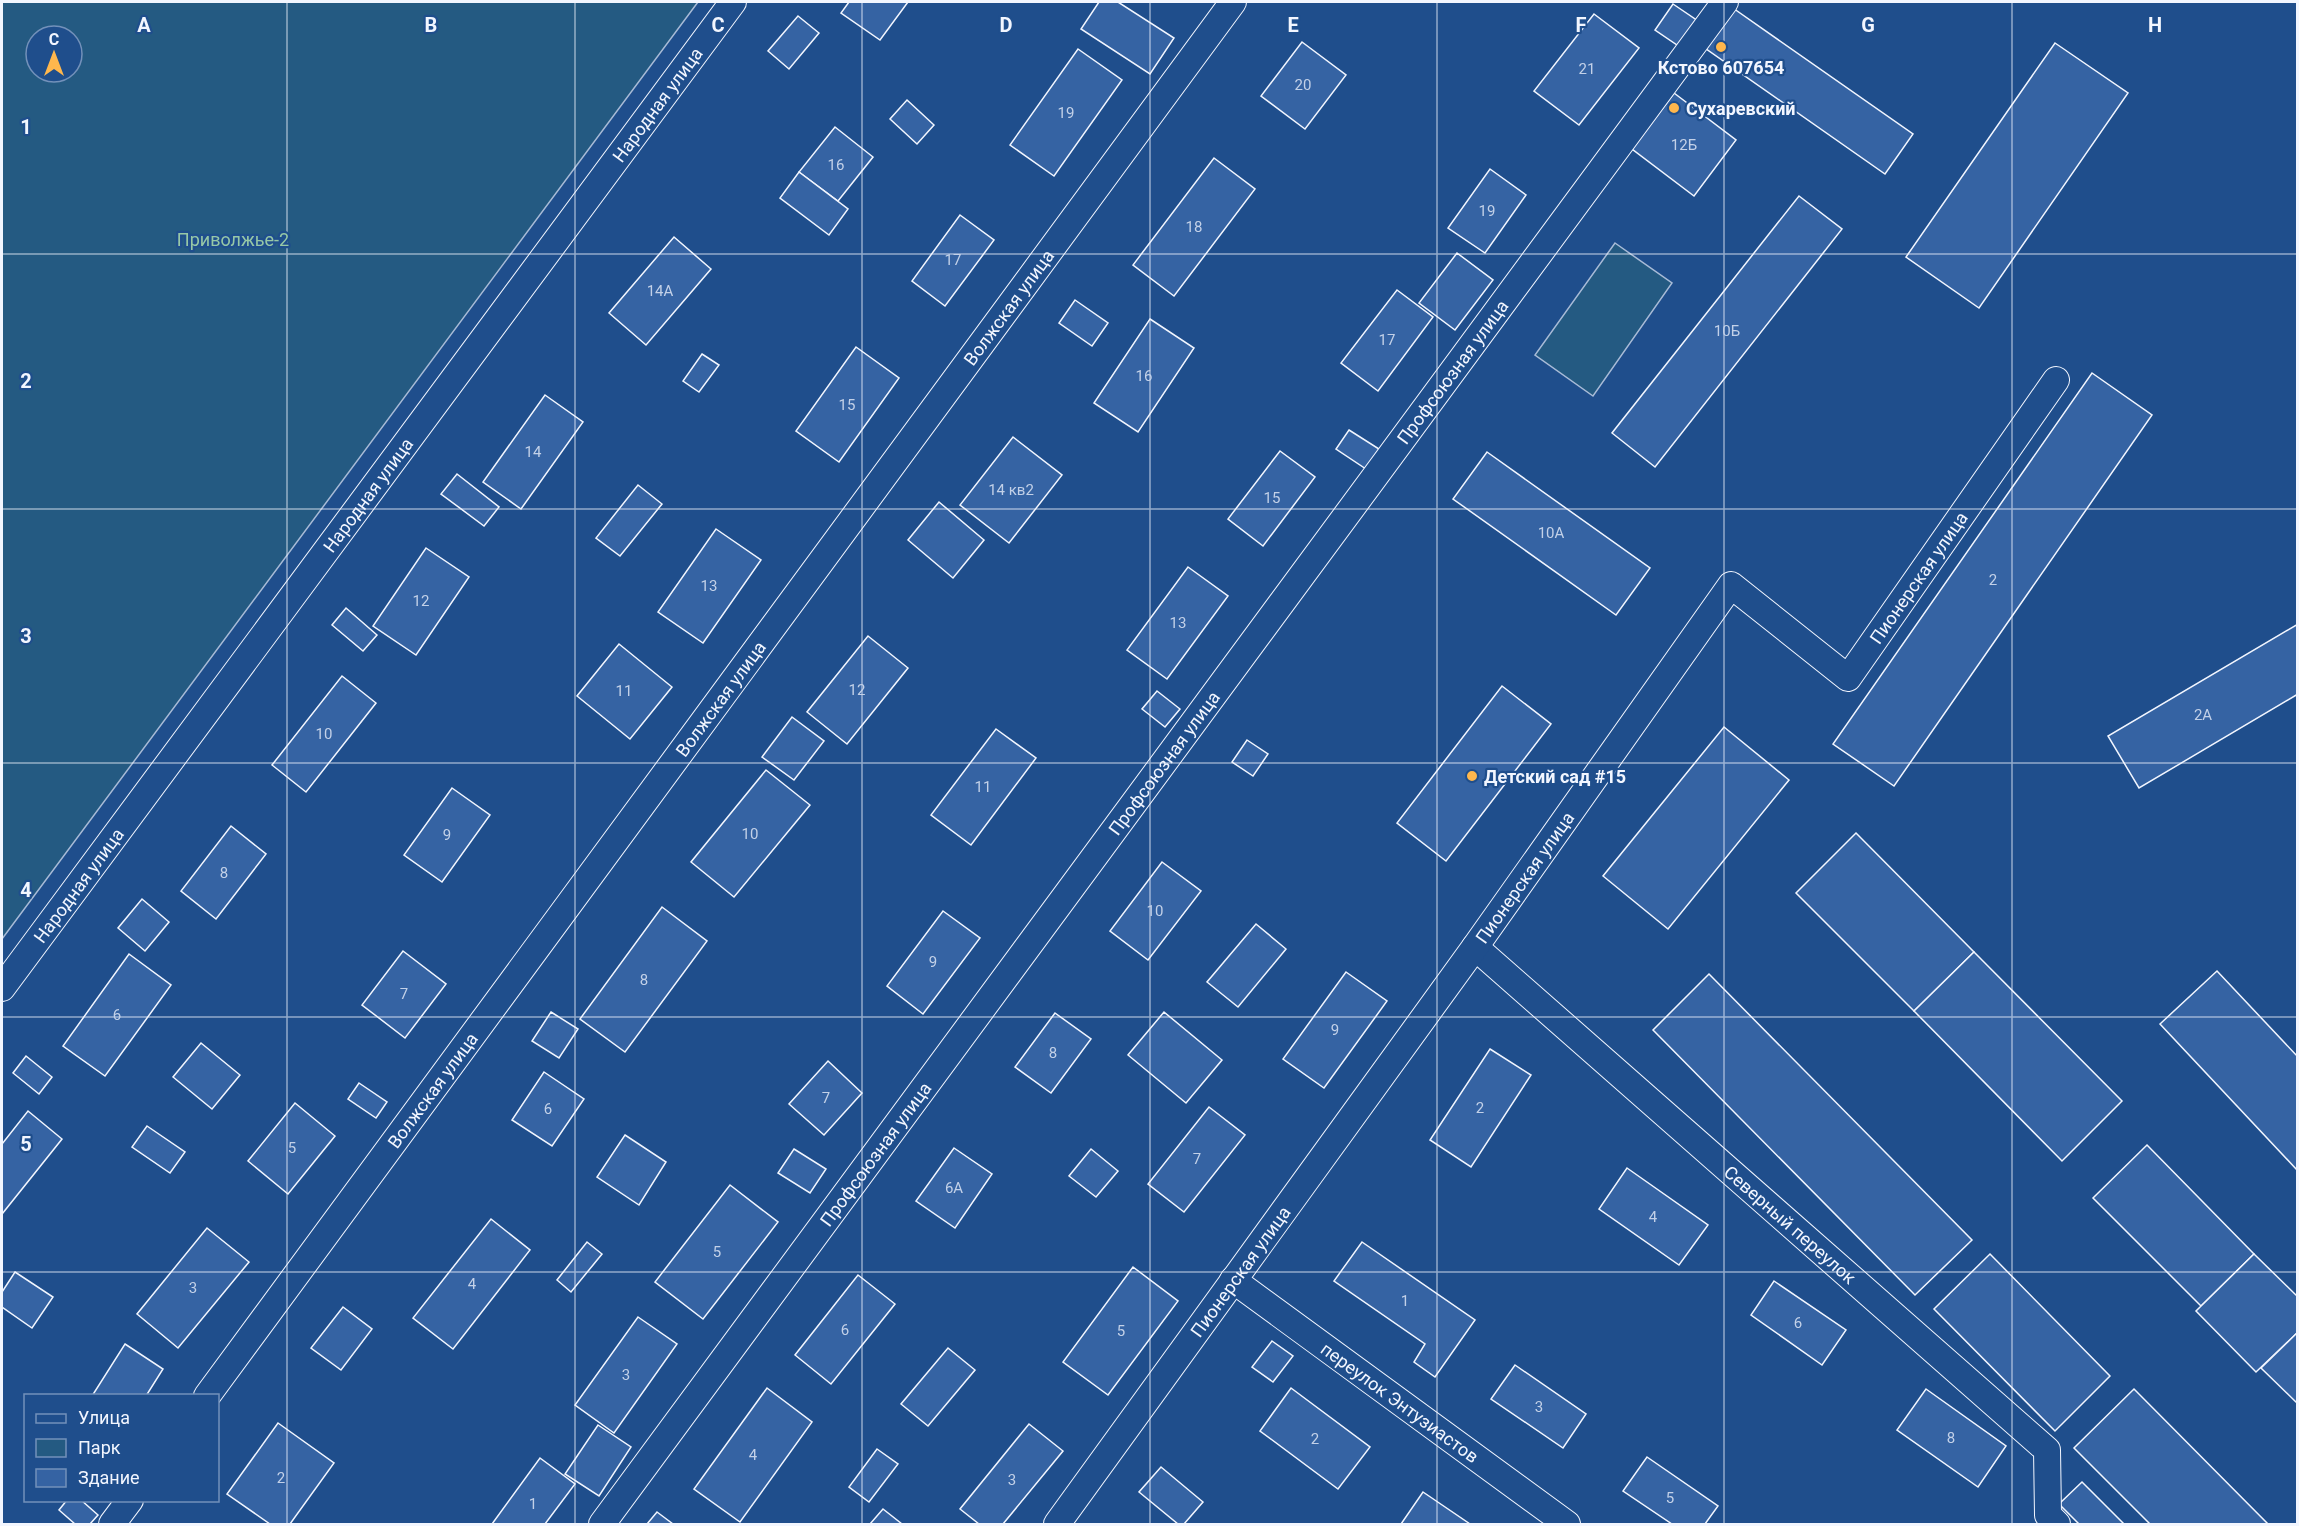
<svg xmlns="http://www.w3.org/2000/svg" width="2299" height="1526" font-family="Roboto,sans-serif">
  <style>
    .green { fill: #245a82; stroke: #a8bbd7; stroke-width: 1.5; fill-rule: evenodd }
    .building { fill: #3563a3; stroke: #f2f6ff; stroke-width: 1.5 }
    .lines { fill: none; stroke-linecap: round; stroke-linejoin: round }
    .street-casing { stroke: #f2f6ff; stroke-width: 28 }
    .street { stroke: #1f4e8c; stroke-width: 26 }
    .grid { fill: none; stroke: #f2f6ff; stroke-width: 1.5; stroke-opacity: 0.55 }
    .poi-dot { fill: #ffb74d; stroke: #1f4e8c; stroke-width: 2 }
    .labels { text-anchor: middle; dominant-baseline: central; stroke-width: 4.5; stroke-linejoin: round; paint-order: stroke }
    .number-label { font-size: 15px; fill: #c3d1e8 }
    .poi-label { font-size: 18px; font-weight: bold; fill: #f2f6ff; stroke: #1f4e8c; text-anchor: start }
    .street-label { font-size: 18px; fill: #f2f6ff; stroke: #1f4e8c }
    .park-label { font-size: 18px; fill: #97c8a6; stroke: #1f4e8c }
    .grid-label { font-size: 20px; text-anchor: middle; font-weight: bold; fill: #f2f6ff; stroke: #1f4e8c; stroke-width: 4.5; stroke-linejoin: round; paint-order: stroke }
  </style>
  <rect width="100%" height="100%" fill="#1f4e8c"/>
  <g class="green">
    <path d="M2 2H698L2 939ZM36 36H72V72H36Z"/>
    <path d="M1615 243 1672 283 1593 396 1535 355Z"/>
  </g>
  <g class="building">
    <path d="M849 2H908L880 40 841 13Z"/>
    <path d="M1099 2H1118L1174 38 1150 74 1081 29Z"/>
    <path d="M1673 4 1698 21 1680 47 1655 30Z"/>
    <path d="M1730 6 1913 134 1885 174 1702 46Z"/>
    <path d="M1594 14 1639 48 1579 125 1534 91Z"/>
    <path d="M798 16 819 33 789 69 768 51Z"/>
    <path d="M1302 42 1346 75 1305 129 1261 96Z"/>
    <path d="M2055 43 2128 93 1979 308 1906 257Z"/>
    <path d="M1078 49 1122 80 1054 176 1010 145Z"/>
    <path d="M1674 93 1736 140 1694 196 1632 149Z"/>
    <path d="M907 100 934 125 917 144 890 119Z"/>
    <path d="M835 127 873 157 838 201 799 172Z"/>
    <path d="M1214 158 1255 189 1174 296 1133 265Z"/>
    <path d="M1490 169 1526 195 1485 253 1448 228Z"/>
    <path d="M799 172 848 209 829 235 780 198Z"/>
    <path d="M1799 196 1842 229 1655 467 1612 433Z"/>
    <path d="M960 215 994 240 945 306 912 281Z"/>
    <path d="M674 237 711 269 646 345 609 313Z"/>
    <path d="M1457 253 1493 280 1455 330 1419 303Z"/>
    <path d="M1397 290 1433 317 1378 391 1341 363Z"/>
    <path d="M1075 300 1108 323 1092 346 1059 323Z"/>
    <path d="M1150 319 1194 348 1138 432 1094 403Z"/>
    <path d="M856 347 899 378 839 462 796 431Z"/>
    <path d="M702 354 719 365 699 392 683 381Z"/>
    <path d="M2092 373 2152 415 1894 786 1833 744Z"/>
    <path d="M545 395 583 422 521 509 483 482Z"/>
    <path d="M1349 430 1379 449 1366 469 1336 449Z"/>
    <path d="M1013 437 1062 475 1009 543 960 505Z"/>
    <path d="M1280 451 1315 477 1263 546 1228 519Z"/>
    <path d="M1487 452 1650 568 1616 615 1453 499Z"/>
    <path d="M457 474 499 507 484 526 441 494Z"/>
    <path d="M638 485 662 504 620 556 596 538Z"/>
    <path d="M939 502 984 540 953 578 908 540Z"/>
    <path d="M716 529 761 560 703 643 658 612Z"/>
    <path d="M426 548 469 577 416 655 373 626Z"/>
    <path d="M1188 567 1228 596 1167 679 1127 650Z"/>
    <path d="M346 608 377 635 363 651 332 625Z"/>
    <path d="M2298 624V694L2139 788 2108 736Z"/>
    <path d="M868 636 908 668 847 744 807 712Z"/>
    <path d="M619 644 672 687 630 739 577 696Z"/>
    <path d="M342 676 376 703 306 792 272 765Z"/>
    <path d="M1502 686 1551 724 1446 861 1397 823Z"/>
    <path d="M1157 691 1180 709 1165 727 1142 709Z"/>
    <path d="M792 717 824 741 794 780 762 757Z"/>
    <path d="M1724 727 1789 780 1668 929 1603 876Z"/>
    <path d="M996 729 1036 758 971 845 931 815Z"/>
    <path d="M1247 740 1268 754 1253 776 1232 762Z"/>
    <path d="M766 770 810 805 734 897 691 862Z"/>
    <path d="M452 788 490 815 442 882 404 855Z"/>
    <path d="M231 826 266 854 216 919 181 891Z"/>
    <path d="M1856 833 1974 952 1914 1011 1796 893Z"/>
    <path d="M1162 862 1201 891 1148 960 1110 931Z"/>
    <path d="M142 899 169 922 145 951 118 928Z"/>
    <path d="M662 907 707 941 625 1052 580 1019Z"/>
    <path d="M943 911 980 938 923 1014 887 986Z"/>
    <path d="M1256 924 1286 949 1238 1007 1207 982Z"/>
    <path d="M403 951 446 984 405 1038 362 1005Z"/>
    <path d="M1974 952 2122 1101 2062 1161 1914 1011Z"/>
    <path d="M129 954 171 985 105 1076 63 1046Z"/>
    <path d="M2217 971 2298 1057V1171L2160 1024Z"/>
    <path d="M1346 972 1387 1001 1324 1088 1283 1059Z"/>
    <path d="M1709 974 1972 1240 1915 1295 1653 1030Z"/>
    <path d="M551 1012 578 1029 559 1058 532 1041Z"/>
    <path d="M1164 1012 1222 1060 1186 1103 1128 1055Z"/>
    <path d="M1055 1013 1091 1039 1051 1093 1015 1067Z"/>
    <path d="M201 1043 240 1075 212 1109 173 1077Z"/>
    <path d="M1490 1049 1531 1075 1471 1167 1430 1140Z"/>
    <path d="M26 1056 52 1077 39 1094 13 1073Z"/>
    <path d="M828 1061 862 1093 824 1135 789 1104Z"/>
    <path d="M544 1072 584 1099 552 1146 512 1120Z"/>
    <path d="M359 1083 387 1102 376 1118 348 1099Z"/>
    <path d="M295 1103 335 1136 288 1194 248 1161Z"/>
    <path d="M1209 1107 1245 1135 1184 1212 1148 1184Z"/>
    <path d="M28 1111 62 1139 2 1214V1144Z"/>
    <path d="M147 1126 185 1152 170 1173 132 1147Z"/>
    <path d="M625 1135 666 1162 639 1205 597 1177Z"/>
    <path d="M2147 1145 2254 1254 2201 1306 2093 1198Z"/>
    <path d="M954 1148 992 1174 955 1228 916 1201Z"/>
    <path d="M794 1149 826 1169 810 1193 778 1173Z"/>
    <path d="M1091 1149 1118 1171 1096 1197 1069 1176Z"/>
    <path d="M1627 1168 1708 1225 1679 1265 1599 1209Z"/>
    <path d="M730 1185 778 1222 703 1319 655 1282Z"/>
    <path d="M491 1219 530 1250 453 1349 413 1318Z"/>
    <path d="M207 1228 249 1262 178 1348 137 1314Z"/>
    <path d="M587 1242 602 1254 571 1292 557 1280Z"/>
    <path d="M1362 1242 1475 1320 1435 1377 1414 1362 1425 1344 1334 1281Z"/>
    <path d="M1990 1254 2110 1376 2055 1431 1934 1309Z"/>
    <path d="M2254 1254 2298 1297V1332L2256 1372 2196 1311Z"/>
    <path d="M1133 1267 1178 1301 1108 1395 1063 1362Z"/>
    <path d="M15 1272 53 1297 32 1328 2 1307V1292Z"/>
    <path d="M858 1275 895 1304 831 1384 795 1355Z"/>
    <path d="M1774 1281 1846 1330 1822 1365 1751 1315Z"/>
    <path d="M343 1307 372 1329 341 1370 311 1348Z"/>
    <path d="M638 1317 677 1344 614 1433 575 1405Z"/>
    <path d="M2298 1332V1404L2261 1368Z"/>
    <path d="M1272 1341 1293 1356 1273 1382 1252 1367Z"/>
    <path d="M125 1344 163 1369 146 1396H92Z"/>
    <path d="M948 1348 975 1370 928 1426 901 1404Z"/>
    <path d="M1515 1365 1586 1414 1563 1448 1491 1399Z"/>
    <path d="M767 1388 812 1422 740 1522 694 1489Z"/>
    <path d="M1291 1388 1370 1447 1338 1489 1260 1431Z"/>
    <path d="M1926 1389 2006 1446 1978 1487 1897 1430Z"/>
    <path d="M2134 1389 2268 1524H2150L2074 1448Z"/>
    <path d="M278 1423 334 1463 290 1524H270L227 1494Z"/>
    <path d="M1029 1424 1063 1451 1003 1524H979L960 1509Z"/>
    <path d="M598 1425 631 1447 599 1496 565 1474Z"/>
    <path d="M877 1449 898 1464 869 1502 849 1487Z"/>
    <path d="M1647 1457 1718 1506 1705 1524H1672L1623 1491Z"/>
    <path d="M540 1458 575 1484 545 1524H492Z"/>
    <path d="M1161 1467 1203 1502 1184 1524H1178L1139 1492Z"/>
    <path d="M2082 1482 2124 1524H2079L2059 1504Z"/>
    <path d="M1423 1492 1470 1524H1401Z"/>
    <path d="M67 1500H81L98 1515 90 1524H75L59 1510Z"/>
    <path d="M883 1509 902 1524H870Z"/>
    <path d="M657 1512 673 1524H647Z"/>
  </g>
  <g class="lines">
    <defs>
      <g id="street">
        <path id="s1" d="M1475 947 2047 1450 2048 1515 2057 1524"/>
        <path id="s2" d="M2 988 733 2"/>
        <path id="s3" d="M1233 1280 1567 1524"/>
        <path id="s4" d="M207 1396 1233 2"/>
        <path d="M112 1524 130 1500"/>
        <path id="s5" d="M602 1524 1725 2"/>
        <path id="s6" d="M1057 1524 1475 947 1731 585 1848 678 2056 380"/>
      </g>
    </defs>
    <use href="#street" class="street-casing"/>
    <use href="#street" class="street"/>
  </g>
  <path class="grid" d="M287 2V1524M575 2V1524M862 2V1524M1150 2V1524M1437 2V1524M1724 2V1524M2012 2V1524M2 254H2298M2 509H2298M2 763H2298M2 1017H2298M2 1272H2298"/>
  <g class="poi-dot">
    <circle cx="1721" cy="47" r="6"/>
    <circle cx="1674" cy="108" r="6"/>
    <circle cx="1472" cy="776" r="6"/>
  </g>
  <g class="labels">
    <g class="number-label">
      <text x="1587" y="69">21</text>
      <text x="1303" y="85">20</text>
      <text x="1066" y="113">19</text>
      <text x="1684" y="145">12Б</text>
      <text x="836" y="165">16</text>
      <text x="1487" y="211">19</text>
      <text x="1194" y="227">18</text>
      <text x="953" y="260">17</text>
      <text x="660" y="291">14А</text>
      <text x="1727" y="331">10Б</text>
      <text x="1387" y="340">17</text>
      <text x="1144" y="376">16</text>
      <text x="847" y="405">15</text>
      <text x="533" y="452">14</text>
      <text x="1011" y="490">14 кв2</text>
      <text x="1272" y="498">15</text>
      <text x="1551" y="533">10А</text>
      <text x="1993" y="580">2</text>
      <text x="709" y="586">13</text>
      <text x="421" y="601">12</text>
      <text x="1178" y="623">13</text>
      <text x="857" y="690">12</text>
      <text x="624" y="691">11</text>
      <text x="2203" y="715">2А</text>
      <text x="324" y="734">10</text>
      <text x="983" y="787">11</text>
      <text x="750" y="834">10</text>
      <text x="447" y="835">9</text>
      <text x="224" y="873">8</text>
      <text x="1155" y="911">10</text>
      <text x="933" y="962">9</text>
      <text x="644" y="980">8</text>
      <text x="404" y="994">7</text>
      <text x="117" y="1015">6</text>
      <text x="1335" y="1030">9</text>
      <text x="1053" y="1053">8</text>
      <text x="826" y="1098">7</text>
      <text x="1480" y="1108">2</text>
      <text x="548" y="1109">6</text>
      <text x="292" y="1148">5</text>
      <text x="1197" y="1159">7</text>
      <text x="954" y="1188">6А</text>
      <text x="1653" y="1217">4</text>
      <text x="717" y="1252">5</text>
      <text x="472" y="1284">4</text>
      <text x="193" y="1288">3</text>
      <text x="1405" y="1301">1</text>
      <text x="1798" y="1323">6</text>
      <text x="845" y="1330">6</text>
      <text x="1121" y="1331">5</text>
      <text x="626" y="1375">3</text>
      <text x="1539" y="1407">3</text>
      <text x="1951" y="1438">8</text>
      <text x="1315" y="1439">2</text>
      <text x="753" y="1455">4</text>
      <text x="281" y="1478">2</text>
      <text x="1012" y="1480">3</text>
      <text x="1670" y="1498">5</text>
      <text x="533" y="1504">1</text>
    </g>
    <g class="poi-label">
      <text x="1721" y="67" text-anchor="middle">Кстово 607654</text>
      <text x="1686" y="108">Сухаревский</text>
      <text x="1484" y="776">Детский сад #15</text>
    </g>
    <g class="street-label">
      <text stroke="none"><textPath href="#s2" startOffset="1100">Народная улица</textPath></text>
      <text stroke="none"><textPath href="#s4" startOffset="1352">Волжская улица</textPath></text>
      <text stroke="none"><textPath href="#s5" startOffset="1432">Профсоюзная улица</textPath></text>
      <text stroke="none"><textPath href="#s2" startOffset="614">Народная улица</textPath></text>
      <text stroke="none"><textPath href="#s6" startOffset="1428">Пионерская улица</textPath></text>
      <text stroke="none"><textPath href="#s4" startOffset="866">Волжская улица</textPath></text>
      <text stroke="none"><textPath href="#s5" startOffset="946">Профсоюзная улица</textPath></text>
      <text stroke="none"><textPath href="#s6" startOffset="798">Пионерская улица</textPath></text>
      <text stroke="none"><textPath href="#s2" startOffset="128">Народная улица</textPath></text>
      <text stroke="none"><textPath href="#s4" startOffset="380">Волжская улица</textPath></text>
      <text stroke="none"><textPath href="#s5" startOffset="460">Профсоюзная улица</textPath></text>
      <text stroke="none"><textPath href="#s1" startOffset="420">Северный переулок</textPath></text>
      <text stroke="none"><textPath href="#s6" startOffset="312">Пионерская улица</textPath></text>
      <text stroke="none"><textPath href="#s3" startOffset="207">переулок Энтузиастов</textPath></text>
    </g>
    <g class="park-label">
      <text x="233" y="239">Приволжье-2</text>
    </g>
  </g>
  <g class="grid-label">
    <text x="144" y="32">A</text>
    <text x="431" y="32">B</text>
    <text x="718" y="32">C</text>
    <text x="1006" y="32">D</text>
    <text x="1293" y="32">E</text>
    <text x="1581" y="32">F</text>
    <text x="1868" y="32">G</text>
    <text x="2155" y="32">H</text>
    <text x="26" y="134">1</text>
    <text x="26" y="388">2</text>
    <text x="26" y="643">3</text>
    <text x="26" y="897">4</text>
    <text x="26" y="1151">5</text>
  </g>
  <rect width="2299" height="1526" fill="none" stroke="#f2f6ff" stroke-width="6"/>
  <rect x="24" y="1394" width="195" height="108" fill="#1f4e8c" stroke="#7391ba" stroke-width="1.5"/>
  <rect x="36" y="1414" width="30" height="9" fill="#1f4e8c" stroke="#7391ba" stroke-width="1.5"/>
  <text x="78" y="1424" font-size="18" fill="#f2f6ff">Улица</text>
  <rect x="36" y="1439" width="30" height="18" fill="#245a82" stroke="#7391ba" stroke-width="1.5"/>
  <text x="78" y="1454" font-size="18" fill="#f2f6ff">Парк</text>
  <rect x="36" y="1469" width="30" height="18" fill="#3563a3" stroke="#7391ba" stroke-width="1.5"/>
  <text x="78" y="1484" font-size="18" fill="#f2f6ff">Здание</text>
  <g transform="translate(54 54)"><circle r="28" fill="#1f4e8c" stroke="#7391ba" stroke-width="1.5"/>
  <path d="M0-4.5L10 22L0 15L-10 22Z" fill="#ffb74d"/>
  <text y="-9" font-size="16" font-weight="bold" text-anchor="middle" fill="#f2f6ff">С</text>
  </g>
</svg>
